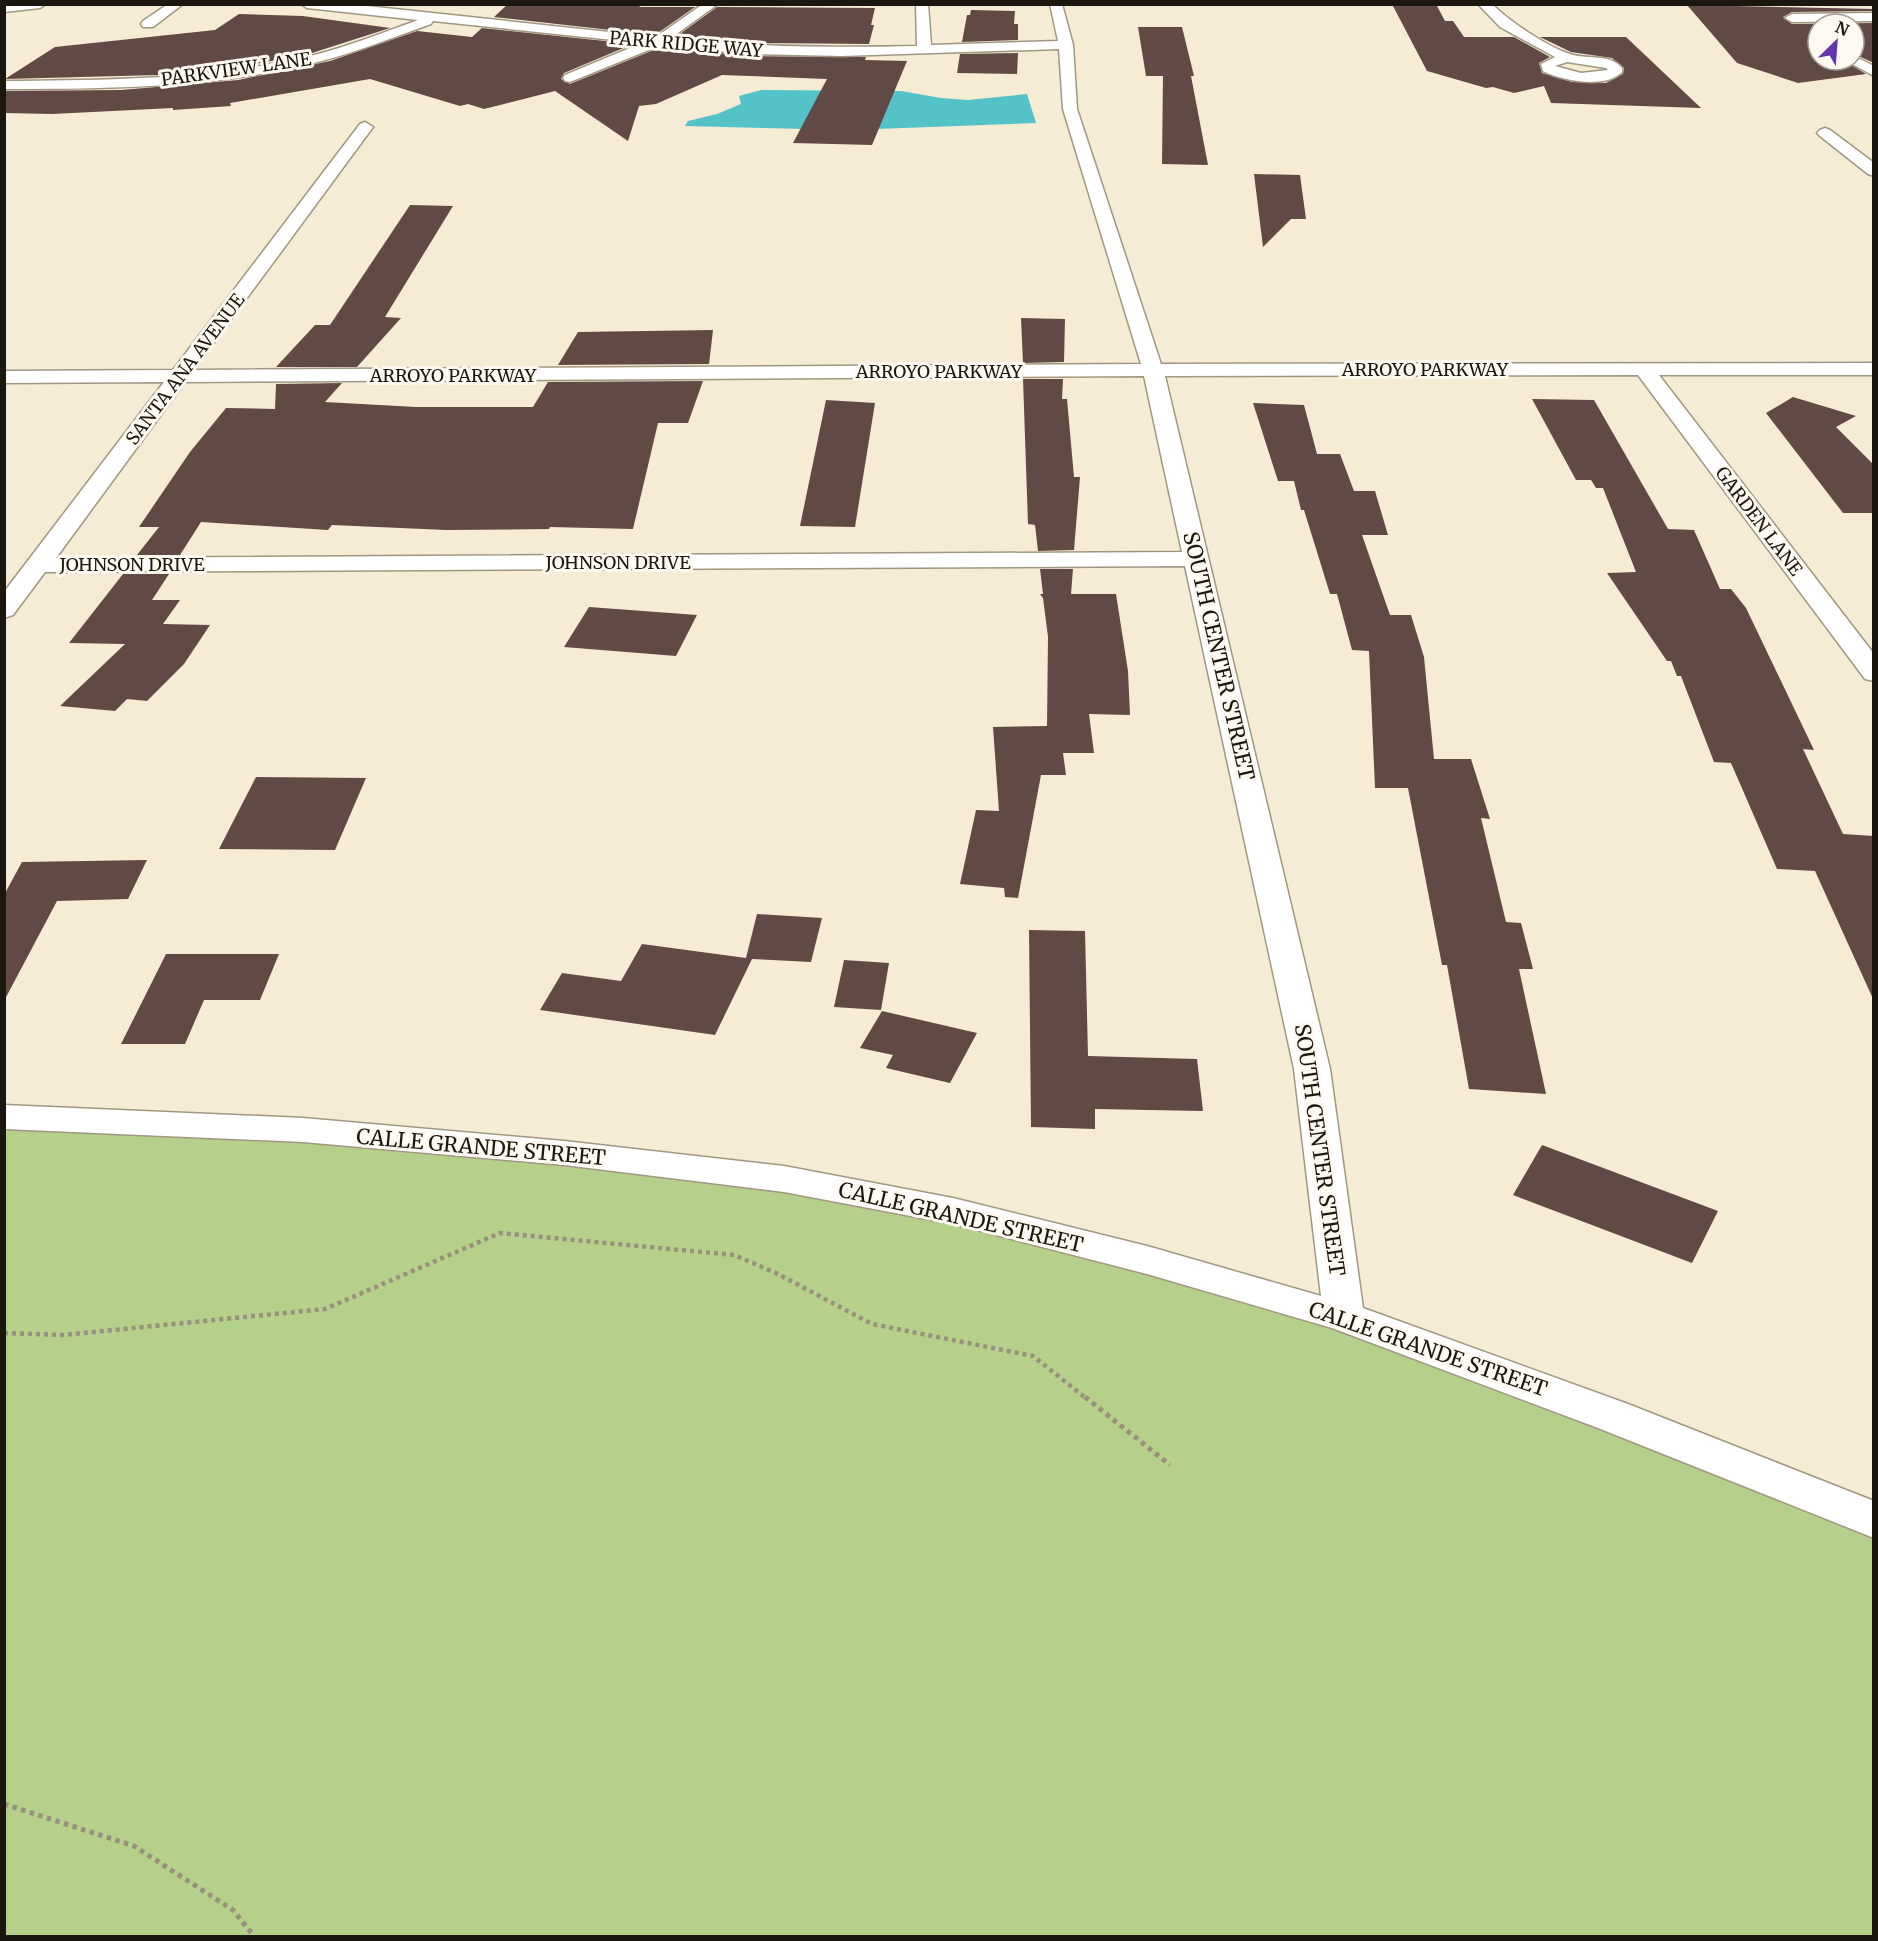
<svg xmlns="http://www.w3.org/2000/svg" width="1878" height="1941" font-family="Merriweather,serif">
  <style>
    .green { fill: #b4d08a }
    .water { fill: #53c3c8 }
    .building { fill: #614a46 }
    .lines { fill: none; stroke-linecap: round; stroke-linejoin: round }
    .minor-casing { stroke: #a19781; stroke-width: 3 }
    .path-far1 { stroke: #98907f; stroke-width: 4.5; stroke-dasharray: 4 4; stroke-linecap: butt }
    .path { stroke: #98907f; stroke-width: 5; stroke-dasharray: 4.5 4.5; stroke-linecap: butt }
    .minor { fill: #fff; fill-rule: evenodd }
    .labels { text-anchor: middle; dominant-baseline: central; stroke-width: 6; stroke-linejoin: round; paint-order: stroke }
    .far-street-label { font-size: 18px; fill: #1b170f; stroke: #fef9f0 }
    .street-label { font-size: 21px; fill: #1b170f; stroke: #fef9f0 }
  </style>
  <rect width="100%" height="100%" fill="#f6ebd4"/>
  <path class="green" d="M4 1115 784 1179 1344 1317 1873 1520V1936H5Z"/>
  <path class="water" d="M761 90 901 91 941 98 968 100 1027 94 1036 123 849 130 685 126 688 121 717 114 741 104 739 96Z"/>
  <g class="building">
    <path d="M508 4H644L639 7H695L655 35 494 17Z"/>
    <path d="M1687 5 1874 9V11L1792 12 1783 17 1792 24 1874 23V63L1854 54V24H1818V60H1843L1866 74 1798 83 1737 63Z"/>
    <path d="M1393 6H1437L1445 21H1453L1464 37H1514L1550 57 1539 63 1542 73 1572 82 1606 83 1623 74 1624 68 1612 58 1571 52 1540 37H1626L1701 108 1551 103 1544 86 1514 93 1493 87 1486 88 1427 71Z"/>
    <path d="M717 7 875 8 871 25H874L869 44 764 43 677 36Z"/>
    <path d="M971 10 1015 11 1014 24H1018V40L962 42 967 15H970Z"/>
    <path d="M239 14 303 16 390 28 309 54 234 68 158 75 5 79 55 47 215 30Z"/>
    <path d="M1138 27H1182L1194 76H1191L1208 165 1162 164 1163 76H1146Z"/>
    <path d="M482 28 633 44 564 73 561 79 570 84 661 47 746 56 866 57 865 60 907 61 872 145 793 143 827 79 722 75 656 104 639 106 628 141 555 91 484 109 468 104 460 106 370 79 230 103 231 106 173 110V108L52 114 4 113V91L121 90 238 80 330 61 417 31 472 37Z"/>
    <path d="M1018 53 1017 74 957 73 960 54Z"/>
    <path d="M1254 174 1300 175 1306 219H1291L1263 247Z"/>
    <path d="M410 205 453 206 385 317 401 318 357 367H276L315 325H330Z"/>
    <path d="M1021 318 1065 319 1064 362 1023 363Z"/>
    <path d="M713 330 709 364 558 365 578 332Z"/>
    <path d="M1023 379H1063L1062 399H1067L1074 477H1080L1074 550 1038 551 1035 525 1028 524Z"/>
    <path d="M703 381 688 423H658L633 529 550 527 549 529 446 530 332 525 328 530 201 522 180 555H137L159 527H139L190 452 226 408 275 409 276 384 342 383 325 402 416 407H533L548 382Z"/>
    <path d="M1793 397 1856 416 1836 427 1874 465V513H1843L1766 413Z"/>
    <path d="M1532 399 1594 400 1668 529 1694 530 1720 589H1731L1746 608 1814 750 1803 749 1843 834 1874 836V1001L1815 871 1777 869 1731 763 1714 762 1681 676H1677L1671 661H1667L1607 573 1636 572 1603 488H1596L1591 480H1576Z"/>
    <path d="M826 400 875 403 855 527 800 526Z"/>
    <path d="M1253 403 1304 405 1317 454H1340L1354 491H1375L1388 535H1362L1390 615H1411L1424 657 1434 759H1471L1490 819 1481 818 1506 922 1521 923 1533 969H1519L1546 1094 1469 1089 1447 965H1442L1408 788H1375L1369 651 1352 650 1337 594H1330L1304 510H1301L1294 481H1278Z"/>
    <path d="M1040 569H1073L1071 594H1116L1128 671 1130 715 1089 714 1094 753H1063L1066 775H1041L1018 898 1005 897 1004 888 960 884 976 810 999 811 993 727 1047 726 1048 637 1043 598 1040 594H1043Z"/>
    <path d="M123 574H169L152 600H180L163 624 210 625 184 664 147 701 127 699 115 711 60 706 125 644 69 643Z"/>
    <path d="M589 607 697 615 676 656 564 647Z"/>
    <path d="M256 777 366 778 335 850 219 849Z"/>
    <path d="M147 860 128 899 57 901 4 1001V895L22 862Z"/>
    <path d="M757 914 822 918 811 962 752 959 715 1035 540 1010 562 973 621 981 642 944 746 958Z"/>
    <path d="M1029 930 1085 931 1088 1056 1197 1059 1203 1111 1095 1109V1129L1031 1127Z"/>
    <path d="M166 954H279L260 1000H204L185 1044H121Z"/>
    <path d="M844 960 889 963 881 1010 834 1007Z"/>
    <path d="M882 1011 977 1033 950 1083 886 1068 893 1055 860 1048Z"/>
    <path d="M1542 1145 1718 1211 1692 1263 1513 1195Z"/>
  </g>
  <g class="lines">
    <defs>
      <g id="minor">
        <path d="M4 4H46L40 8 4 12Z"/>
        <path d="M168 4H183L153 27H143L141 24 143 21Z"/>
        <path d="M301 4H348L656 37 703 4H718L671 38C755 47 833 48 917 46L916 4H928L931 45 1058 41 1050 4H1062L1073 45 1077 109 1161 364 1874 363V375H1659L1874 654V681L1865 679 1638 375 1165 376 1330 1069 1363 1308 1628 1404 1874 1501V1538L1598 1428 1332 1328 1147 1274 953 1224 784 1192 564 1165 303 1142 4 1129V1105L303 1118 564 1141 784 1166 953 1198 1147 1246 1321 1296 1294 1069 1185 566 45 572 13 615 4 618V592L164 382 4 383V371L173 370 360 124 365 122 373 127 194 370 1141 364 1063 109 1059 49 841 56 746 54 661 45 570 82 565 81 563 78 565 75 642 43 433 21 431 24C392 38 354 53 314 63 213 88 107 89 4 89V81C106 80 210 80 310 56 347 47 382 33 418 20L307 8ZM1144 376 1182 552 56 558 185 382Z"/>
        <path d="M1478 4H1492C1509 21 1547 47 1570 54 1586 60 1610 53 1622 68V72C1606 89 1562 81 1543 71L1541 64 1555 57 1500 27ZM1567 62 1606 68 1608 70 1581 73 1555 66Z"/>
        <path d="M1874 13V21L1792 22 1785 18 1792 14Z"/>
        <path d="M1854 56 1874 66V76L1845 60H1854Z"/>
        <path d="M1825 128 1830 130 1874 163V176L1868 174 1820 136 1817 133 1820 130Z"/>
      </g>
    </defs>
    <use href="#minor" class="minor-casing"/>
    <path class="path-far1" d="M4 1333 63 1335 325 1309 500 1233 734 1255 778 1274 872 1324 1033 1356 1087 1399"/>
    <g class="path">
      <path d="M1085 1397 1170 1465"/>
      <path d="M4 1804 134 1846 233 1910 254 1936"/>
    </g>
    <use href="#minor" class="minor"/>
  </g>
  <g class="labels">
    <g class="far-street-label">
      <text transform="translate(686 44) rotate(5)">PARK RIDGE WAY</text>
      <text transform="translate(236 69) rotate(-8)">PARKVIEW LANE</text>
      <text transform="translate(185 369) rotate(-53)">SANTA ANA AVENUE</text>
      <text x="1425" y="369">ARROYO PARKWAY</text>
      <text x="939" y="371">ARROYO PARKWAY</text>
      <text x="453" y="375">ARROYO PARKWAY</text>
      <text transform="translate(1759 521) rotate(53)">GARDEN LANE</text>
      <text x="618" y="562">JOHNSON DRIVE</text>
      <text x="132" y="564">JOHNSON DRIVE</text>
    </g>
    <g class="street-label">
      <text transform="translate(1219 656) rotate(77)">SOUTH CENTER STREET</text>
      <text transform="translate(481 1147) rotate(5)">CALLE GRANDE STREET</text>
      <text transform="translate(1320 1150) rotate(82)">SOUTH CENTER STREET</text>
      <text transform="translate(961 1217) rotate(13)">CALLE GRANDE STREET</text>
      <text transform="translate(1428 1349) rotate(19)">CALLE GRANDE STREET</text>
    </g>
  </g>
  <rect width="1878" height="1941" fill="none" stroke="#1b170f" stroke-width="12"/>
  <g transform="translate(1836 42) rotate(25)"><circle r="28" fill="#fef9f0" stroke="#a39f96" stroke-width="1.5"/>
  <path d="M0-4.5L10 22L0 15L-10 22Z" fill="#6236ad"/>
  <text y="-9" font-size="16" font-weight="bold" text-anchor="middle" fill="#1b170f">N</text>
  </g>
</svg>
